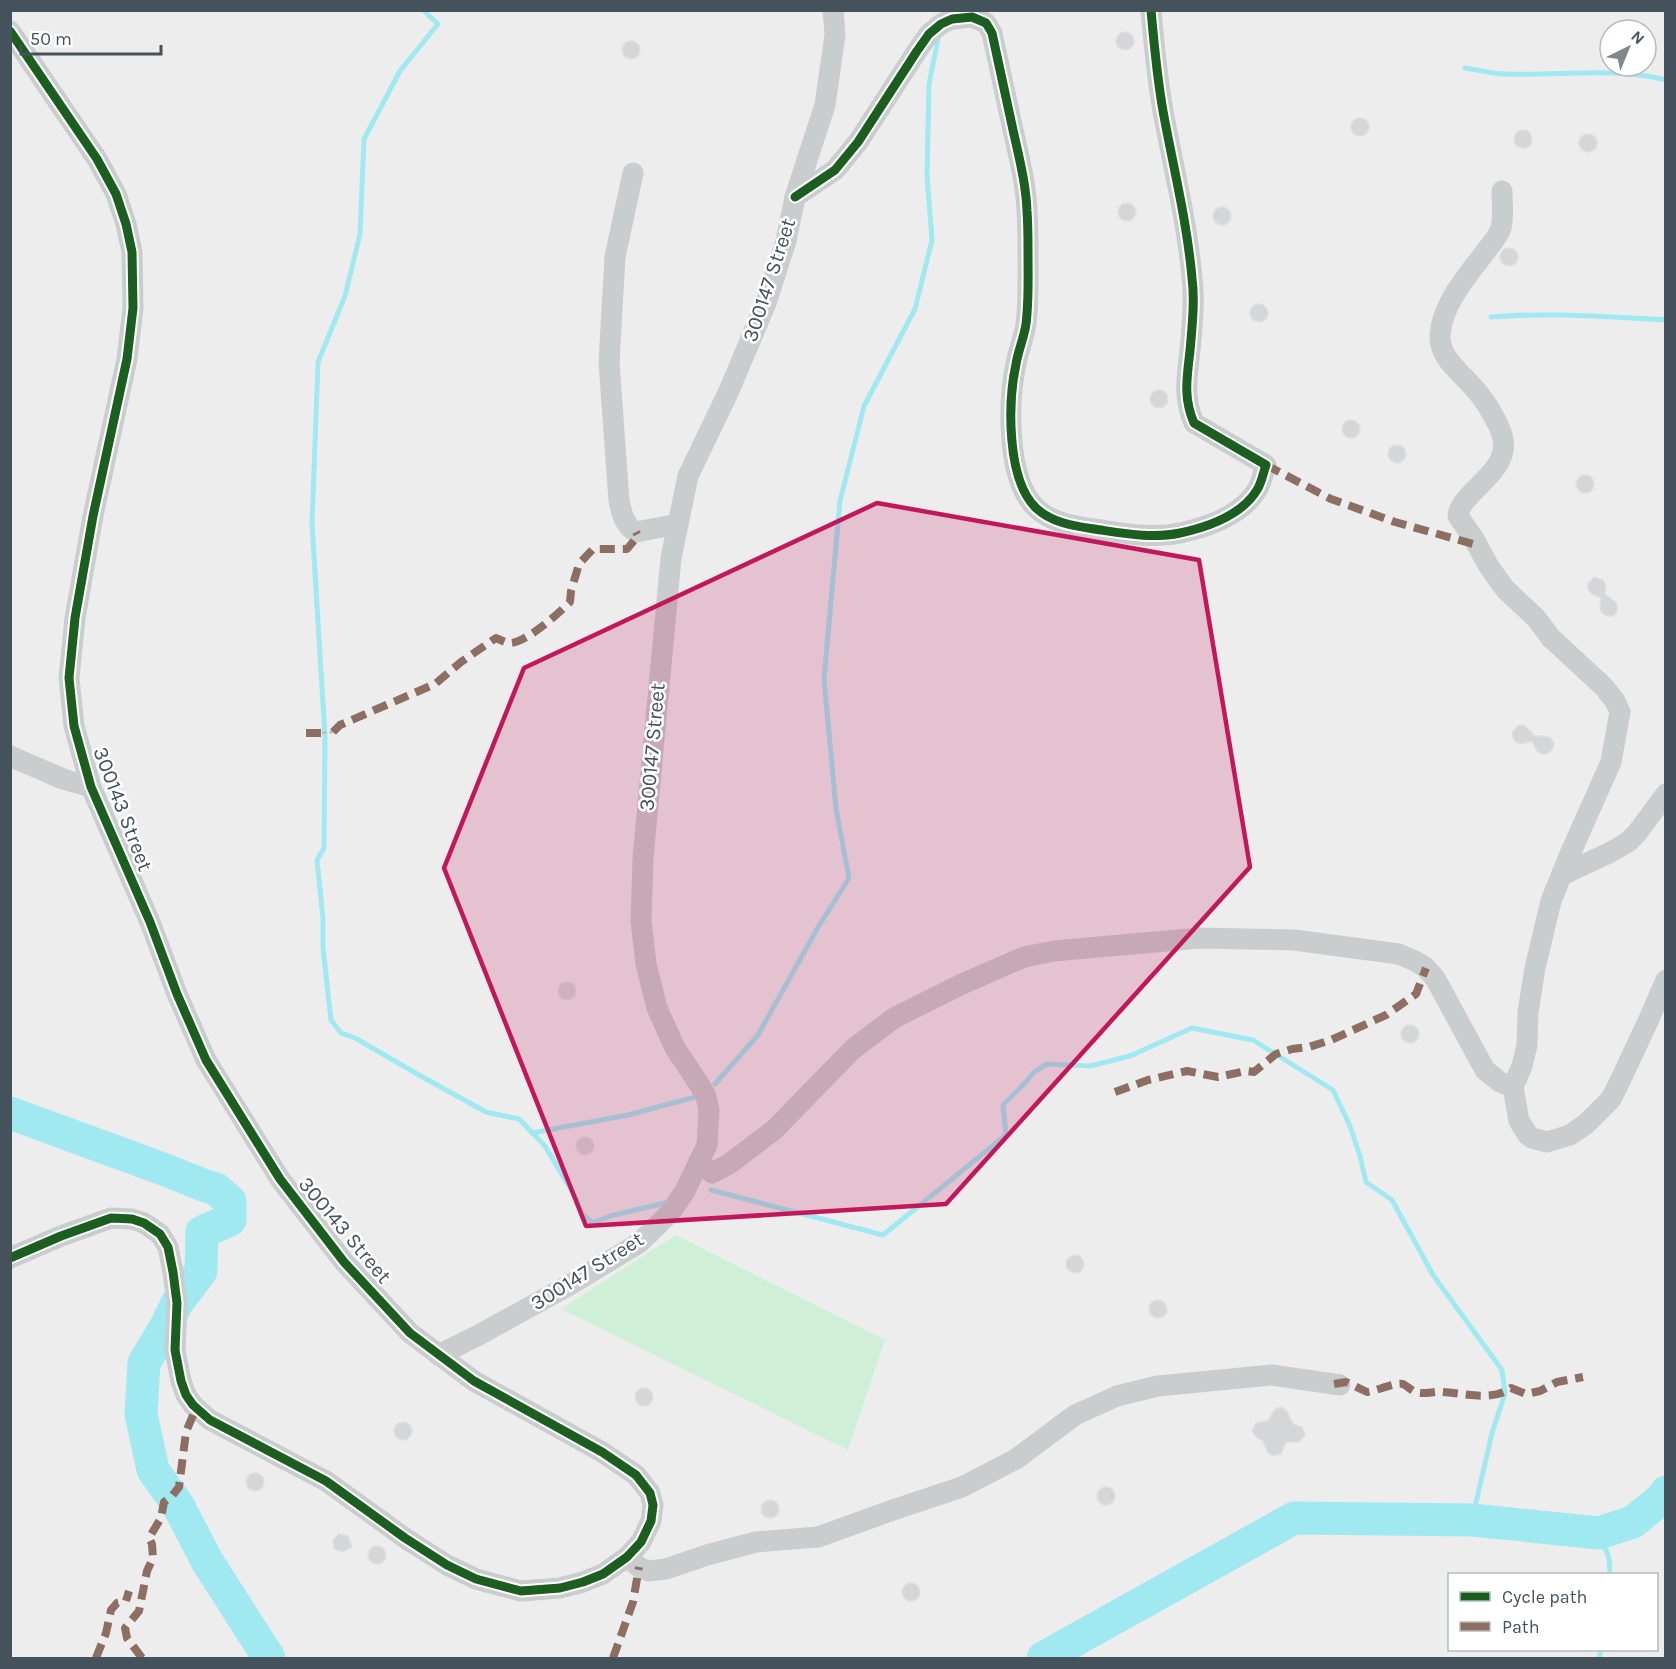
<svg xmlns="http://www.w3.org/2000/svg" width="1676" height="1669" font-family="Karla,sans-serif">
  <style>
    .green { fill: #cfefd7 }
    .lines { fill: none; stroke-linecap: round; stroke-linejoin: round }
    .stream { stroke: #a0e9f0; stroke-width: 5 }
    .river { stroke: #a0e9f0; stroke-width: 33 }
    .building { fill: #d5d6d7; stroke: #dfdfe0; stroke-width: 1.5 }
    .path { stroke: #b5c3bd; stroke-width: 3; stroke-dasharray: 4.5 3; stroke-linecap: butt }
    .minor { stroke: #c9cdce; stroke-width: 21 }
    .quiet { stroke: #8d6e63; stroke-width: 8; stroke-dasharray: 15 8; stroke-linecap: butt }
    .cycleway-casing { stroke: #fff; stroke-width: 13 }
    .cycleway { stroke: #1b5e20; stroke-width: 9 }
    .marked { fill: #c2185b; fill-opacity: 0.2; stroke: #c2185b; stroke-width: 4.5; stroke-linejoin: round }
    .labels { text-anchor: middle; dominant-baseline: central; stroke-width: 5; stroke-linejoin: round; paint-order: stroke }
    .street-label { font-size: 21px; fill: #43525b; stroke: #fff }
  </style>
  <rect width="100%" height="100%" fill="#eeeded"/>
  <path class="green" d="M676 1235 885 1340 848 1450 561 1309Z"/>
  <g class="lines">
    <g class="stream">
      <path d="M423 10 438 24 400 71 364 139 360 234 345 296 318 362 312 524 325 736 324 848 317 860 323 919V948L331 1020 341 1033 355 1038 419 1075 486 1112 519 1119 545 1146 576 1198 582 1214 593 1223 610 1216 665 1203"/>
      <path d="M1465 68C1479 70 1493 74 1507 74 1559 76 1614 67 1666 80"/>
      <path d="M1491 317C1550 312 1607 317 1666 320"/>
      <path d="M715 1084 758 1035 817 929 849 878 836 809 824 679 840 501 864 406 915 309 932 240 927 176 929 84 939 34"/>
      <path d="M532 1133 628 1115 695 1097"/>
      <path d="M711 1190 883 1235 1006 1135 1003 1105 1024 1084 1034 1072 1047 1064 1090 1066 1130 1056 1192 1028 1253 1040 1333 1090 1350 1126 1360 1156 1366 1182 1392 1200 1433 1275 1502 1370 1505 1393 1492 1433 1472 1520"/>
      <path d="M1599 1533 1609 1558 1610 1574"/>
      <path d="M1599 1658 1601 1650"/>
    </g>
    <g class="river">
      <path d="M10 1113 163 1169 203 1185 216 1189 230 1201V1220L202 1232 201 1271 177 1303 166 1326 144 1363 141 1414 153 1470 178 1505 207 1561 269 1658"/>
      <path d="M1043 1658 1294 1518 1472 1520 1599 1533 1633 1522 1661 1499 1666 1492"/>
    </g>
  </g>
  <g class="building">
    <circle cx="1125" cy="41" r="9"/>
    <circle cx="631" cy="50" r="9"/>
    <circle cx="1360" cy="127" r="9"/>
    <circle cx="1523" cy="139" r="9"/>
    <circle cx="1588" cy="143" r="9"/>
    <circle cx="1127" cy="212" r="9"/>
    <circle cx="1222" cy="216" r="9"/>
    <circle cx="1509" cy="257" r="9"/>
    <circle cx="1259" cy="313" r="9"/>
    <circle cx="1159" cy="399" r="9"/>
    <circle cx="1351" cy="429" r="9"/>
    <circle cx="1397" cy="454" r="9"/>
    <circle cx="1585" cy="484" r="9"/>
    <path d="M1594 577 1603 580 1606 585 1605 594 1617 603V612L1613 616H1607L1602 613 1600 608 1601 598 1592 594 1588 589V584Z"/>
    <path d="M1519 725 1525 726 1535 736H1545L1551 738 1554 743 1553 749 1548 753 1542 754 1537 751 1532 741 1522 744 1516 742 1513 738 1512 732Z"/>
    <circle cx="567" cy="991" r="9"/>
    <circle cx="1410" cy="1034" r="9"/>
    <circle cx="585" cy="1146" r="9"/>
    <circle cx="1075" cy="1264" r="9"/>
    <circle cx="1158" cy="1309" r="9"/>
    <circle cx="644" cy="1397" r="9"/>
    <path d="M1281 1407 1286 1410 1293 1424 1302 1427 1305 1435 1299 1442H1286L1281 1454 1273 1456 1268 1453 1263 1441 1257 1438 1252 1431 1256 1423 1268 1421 1275 1409Z"/>
    <circle cx="403" cy="1431" r="9"/>
    <circle cx="255" cy="1482" r="9"/>
    <circle cx="1106" cy="1496" r="9"/>
    <circle cx="770" cy="1509" r="9"/>
    <path d="M339 1534 348 1536 352 1547 342 1552 334 1549 333 1540Z"/>
    <circle cx="377" cy="1555" r="9"/>
    <circle cx="911" cy="1592" r="9"/>
  </g>
  <g class="lines">
    <path class="path" d="M322 733 333 732"/>
    <g class="minor">
      <path d="M10 31 97 159 116 194 126 224 132 252 133 308 127 359 93 516 75 618 69 678 74 726 91 787 150 922 177 994 206 1060 280 1179 344 1262 410 1333 474 1381 602 1452 636 1475 650 1493 653 1505 651 1521 641 1542 627 1557 603 1574 583 1582 560 1588 521 1591 476 1579 447 1565 405 1538 326 1481 210 1420 193 1405 186 1395 181 1381 175 1350 177 1303 173 1272 168 1247 160 1234 144 1223 132 1219 111 1218 61 1236 10 1258"/>
      <path d="M633 173 615 257 609 362 619 501C622 514 624 525 636 532L678 524"/>
      <path d="M1502 191C1502 203 1504 216 1501 228 1498 237 1489 247 1483 255 1466 277 1442 305 1440 335 1439 359 1461 372 1474 388 1485 400 1500 424 1503 439 1510 472 1460 492 1458 516L1474 539 1488 565 1505 589 1536 618 1551 638 1604 687 1615 701 1620 712 1611 762 1570 854 1551 901 1535 968 1528 1012 1527 1045 1522 1066 1513 1087 1519 1121 1528 1135 1532 1138 1547 1142 1570 1135 1586 1124 1611 1099 1620 1081 1649 1019 1666 980"/>
      <path d="M795 197 835 170 858 142 917 51 929 34 941 24 952 19 972 17 986 23 992 33C999 65 1006 98 1013 130 1019 157 1026 184 1027 211 1028 224 1028 238 1028 252 1028 276 1029 300 1026 324 1024 338 1018 351 1016 364 1008 401 1006 479 1036 508 1052 523 1074 526 1094 529 1122 533 1152 539 1180 533 1208 527 1241 516 1257 490 1262 482 1263 473 1266 465L1194 423C1183 398 1187 377 1190 351 1192 327 1195 301 1192 278 1187 221 1173 166 1163 111 1157 77 1154 44 1151 10"/>
      <path d="M10 756 63 779 91 787"/>
      <path d="M1562 875 1611 852 1628 842 1637 833 1666 794"/>
      <path d="M699 1162 712 1173 729 1164 774 1130 853 1049 894 1018 962 984 1024 957 1054 951 1200 938 1294 940 1399 954 1417 962 1426 968 1435 978 1485 1070 1500 1082 1513 1087"/>
      <path d="M438 1355 477 1336 573 1283 639 1243 670 1213 685 1191 707 1145 709 1110 706 1096 699 1084 675 1048 657 1008 646 964 641 921 643 858 671 558 688 476 728 393 766 303 786 241 795 197 825 105 835 35 833 10"/>
      <path d="M627 1557 639 1567 648 1571 666 1569 707 1555 756 1542 818 1537 893 1510 962 1487 1016 1459 1075 1415 1117 1396 1158 1386 1272 1375 1340 1385"/>
    </g>
    <g class="quiet">
      <path d="M1266 465 1331 499 1395 522 1477 545"/>
      <path d="M333 732 340 725 435 684 461 662 493 640 496 638C501 640 506 643 510 643 526 643 559 613 570 602L571 591 579 564 593 549H627L638 536 636 532"/>
      <path d="M306 733H322"/>
      <path d="M1115 1092 1148 1080 1187 1071 1218 1077 1246 1071 1254 1072 1276 1054 1292 1049 1309 1047 1331 1040 1386 1015 1416 994 1426 968"/>
      <path d="M1334 1384 1346 1382 1367 1392C1376 1391 1396 1382 1403 1384 1407 1386 1411 1390 1415 1392 1424 1395 1434 1391 1443 1392 1464 1393 1492 1402 1511 1388L1526 1394 1540 1391 1557 1382 1583 1377"/>
      <path d="M96 1658 106 1633 111 1610 117 1603 126 1601 129 1591"/>
      <path d="M142 1658 127 1638 125 1628 139 1611 147 1571 153 1558 152 1544 149 1538 161 1518 164 1502 172 1496 179 1487 186 1432 196 1408"/>
      <path d="M613 1658 633 1602 639 1567"/>
    </g>
    <defs>
      <g id="cycleway">
        <path d="M10 31 97 159 116 194 126 224 132 252 133 308 127 359 93 516 75 618 69 678 74 726 91 787 150 922 177 994 206 1060 280 1179 344 1262 410 1333 474 1381 602 1452 636 1475 650 1493 653 1505 651 1521 641 1542 627 1557 603 1574 583 1582 560 1588 521 1591 476 1579 447 1565 405 1538 326 1481 210 1420 193 1405 186 1395 181 1381 175 1350 177 1303 173 1272 168 1247 160 1234 144 1223 132 1219 111 1218 61 1236 10 1258"/>
        <path d="M795 197 835 170 858 142 917 51 929 34 941 24 952 19 972 17 986 23 992 33C999 65 1006 98 1013 130 1019 157 1026 184 1027 211 1028 224 1028 238 1028 252 1028 276 1029 300 1026 324 1024 338 1018 351 1016 364 1008 401 1006 479 1036 508 1052 523 1074 526 1094 529 1122 533 1152 539 1180 533 1208 527 1241 516 1257 490 1262 482 1263 473 1266 465L1194 423C1183 398 1187 377 1190 351 1192 327 1195 301 1192 278 1187 221 1173 166 1163 111 1157 77 1154 44 1151 10"/>
      </g>
    </defs>
    <use href="#cycleway" class="cycleway-casing"/>
    <use href="#cycleway" class="cycleway"/>
  </g>
  <path class="marked" d="M877 503 1199 560 1250 867 946 1204 586 1226 444 868 524 668Z"/>
  <g class="labels">
    <g class="street-label">
      <text transform="translate(769 280) rotate(-72)">300147 Street</text>
      <text transform="translate(652 747) rotate(-85)">300147 Street</text>
      <text transform="translate(123 809) rotate(69)">300143 Street</text>
      <text transform="translate(345 1230) rotate(50)">300143 Street</text>
      <text transform="translate(587 1271) rotate(-32)">300147 Street</text>
    </g>
  </g>
  <rect width="1676" height="1669" fill="none" stroke="#43525b" stroke-width="24"/>
  <rect x="1448" y="1573" width="210" height="78" fill="#ffffff" stroke="#b4babd" stroke-width="1.5"/>
  <rect x="1460" y="1592" width="30" height="9" fill="#1b5e20" stroke="#b4babd" stroke-width="1.5"/>
  <text x="1502" y="1603" font-size="18" fill="#43525b">Cycle path</text>
  <rect x="1460" y="1622" width="30" height="9" fill="#8d6e63" stroke="#b4babd" stroke-width="1.5"/>
  <text x="1502" y="1633" font-size="18" fill="#43525b">Path</text>
  <g transform="translate(1628 48) rotate(43)"><circle r="28" fill="#ffffff" stroke="#b4babd" stroke-width="1.5"/>
  <path d="M0-4.5L10 22L0 15L-10 22Z" fill="#7f888e"/>
  <text y="-9" font-size="16" font-weight="bold" text-anchor="middle" fill="#43525b">N</text>
  </g>
  <path d="M21 45v9h140v-9" fill="none" stroke="#43525b" stroke-width="3"/>
  <text x="30" y="45" font-size="18" fill="#43525b" stroke="#ffffff" stroke-width="4.5" paint-order="stroke">50 m</text>
</svg>
